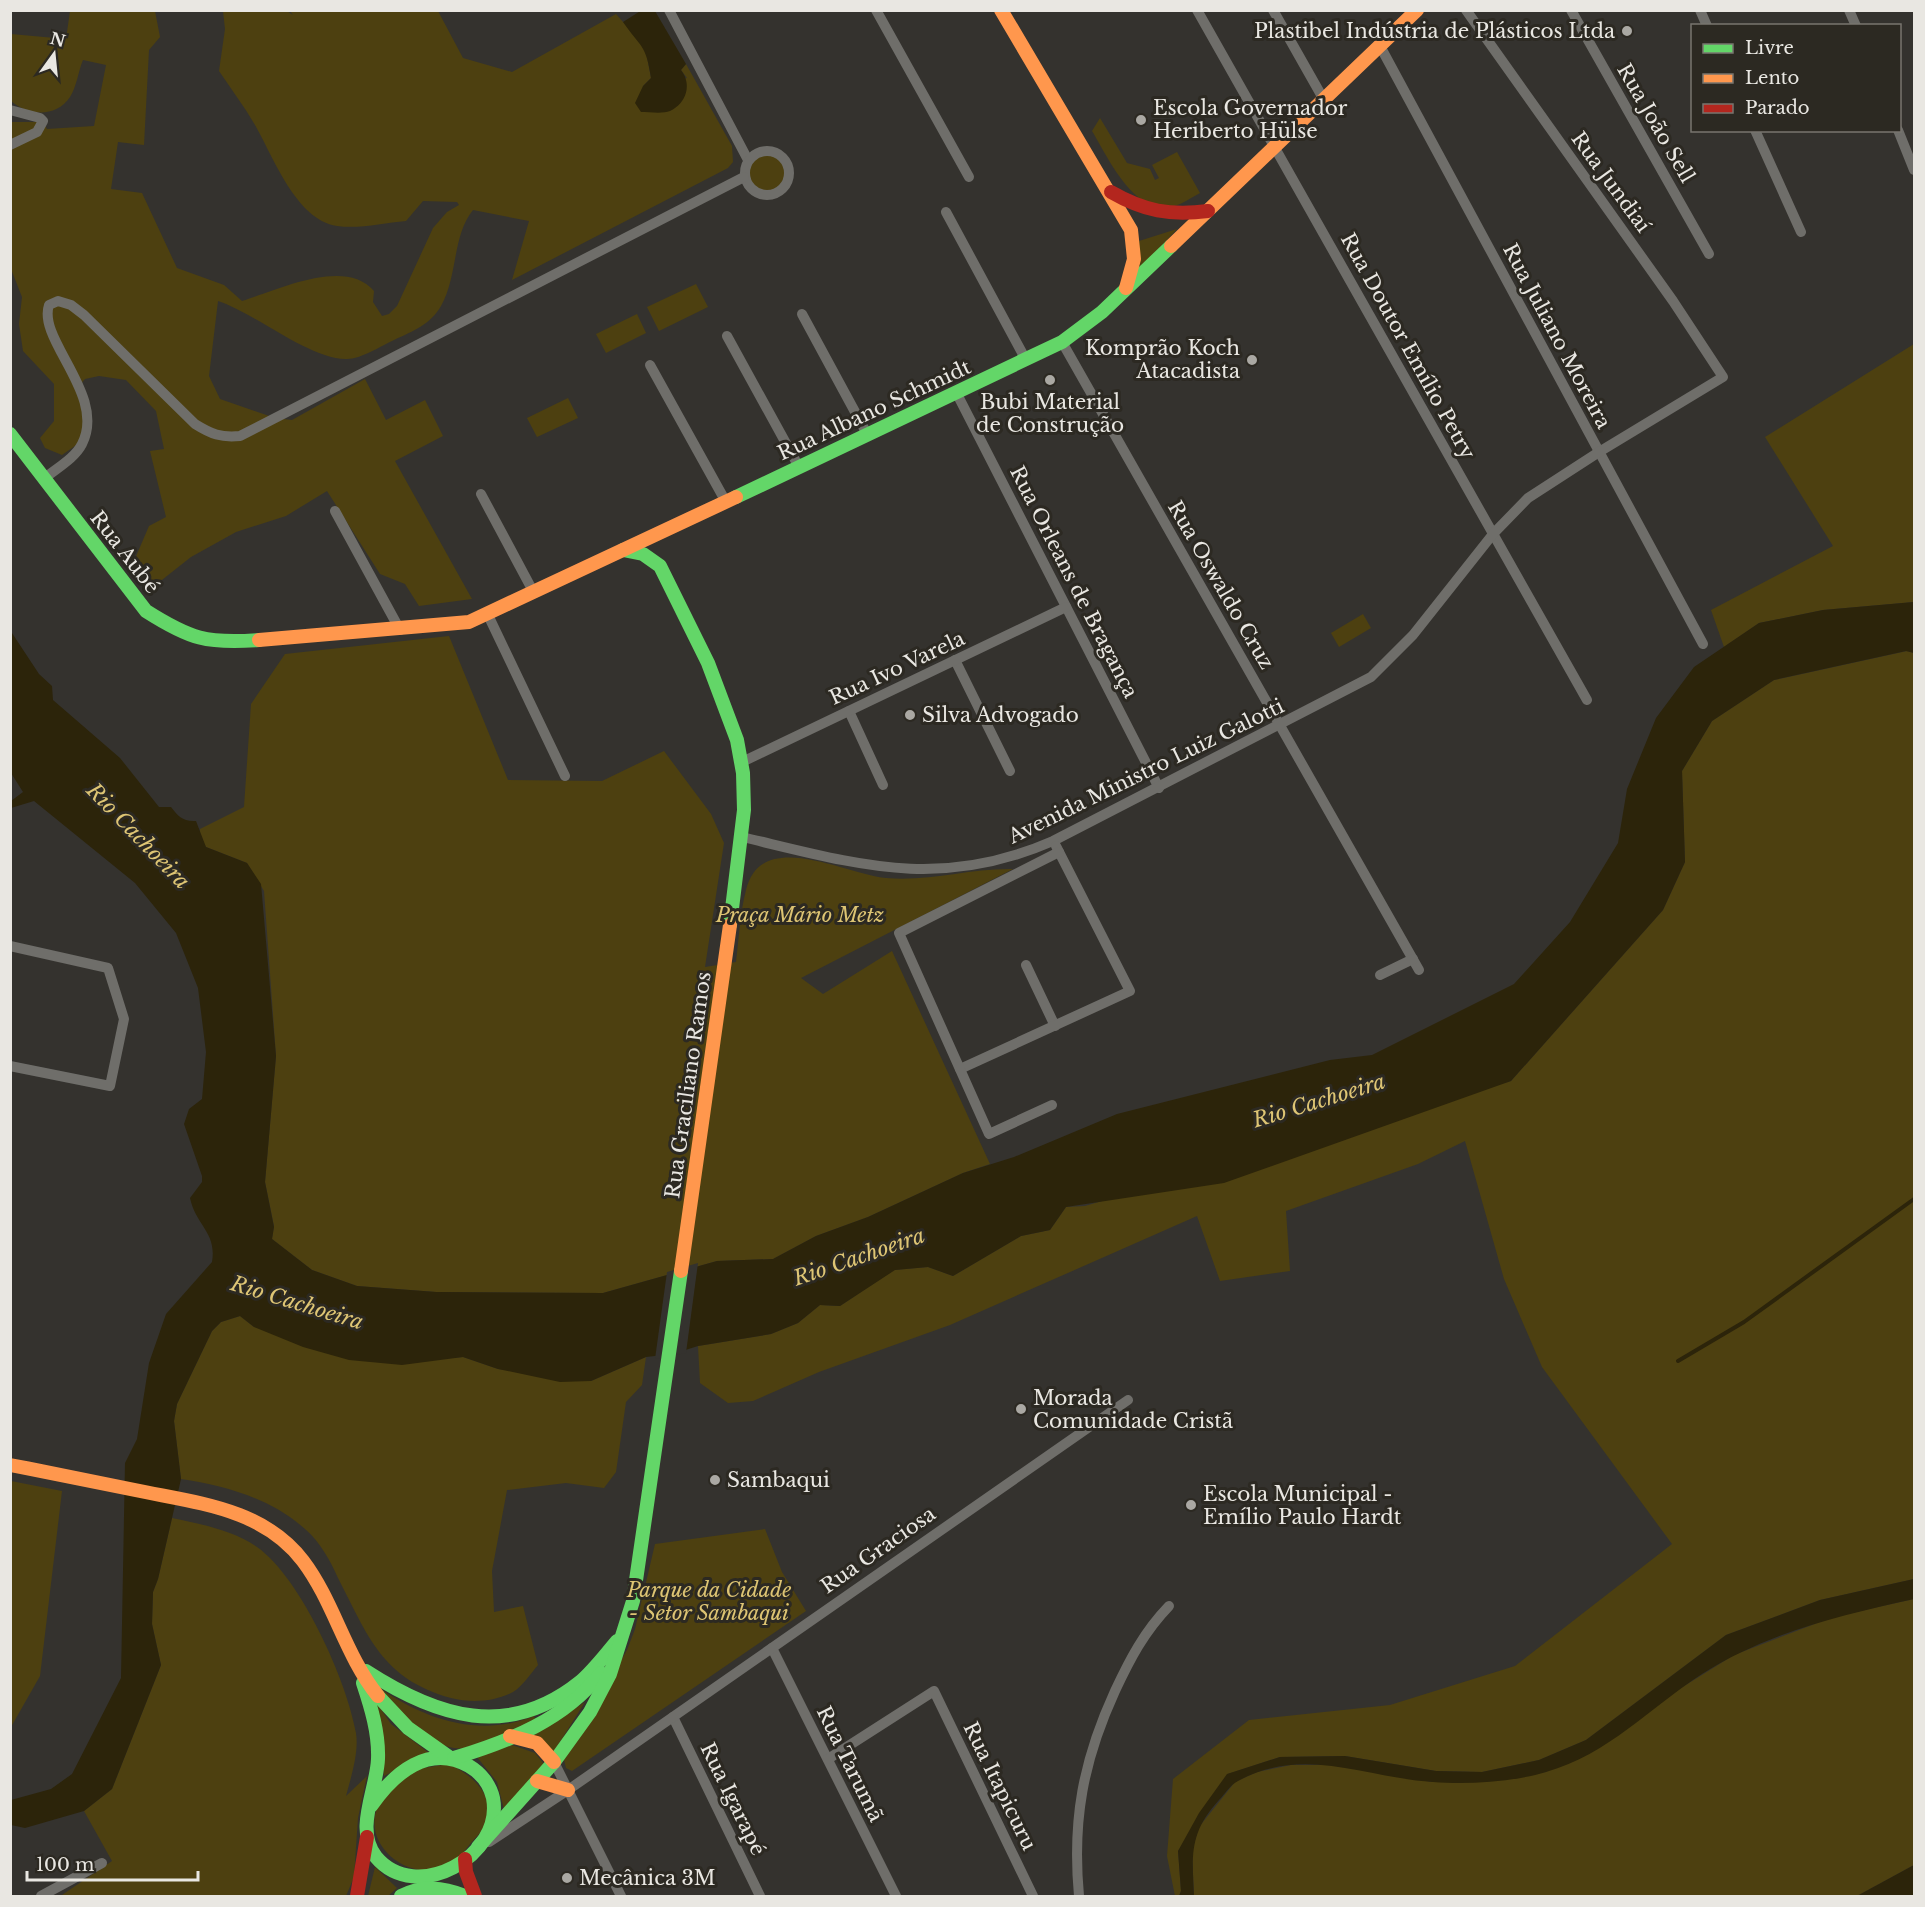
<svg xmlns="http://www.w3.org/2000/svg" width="1925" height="1907" font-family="'Libre Baskerville',serif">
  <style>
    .green { fill: #4d4010 }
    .water { fill: #2c240a }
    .pier { fill: #34322e }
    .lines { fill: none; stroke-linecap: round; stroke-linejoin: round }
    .stream { stroke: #2c240a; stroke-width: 4 }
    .street { stroke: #6f6e6a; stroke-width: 10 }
    .fast { stroke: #63d668; stroke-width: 14 }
    .slow { stroke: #ff974d; stroke-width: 14 }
    .jam { stroke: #b3261e; stroke-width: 14 }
    .poi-dot { fill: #aaa8a3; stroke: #2c2922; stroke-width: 2 }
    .labels { text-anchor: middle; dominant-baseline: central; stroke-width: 6; stroke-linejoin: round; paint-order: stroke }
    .poi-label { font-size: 20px; fill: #e9e7e2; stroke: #2c2922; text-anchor: start }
    .street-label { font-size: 20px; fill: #e9e7e2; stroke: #2c2922 }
    .park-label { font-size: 20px; font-style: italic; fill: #ddc473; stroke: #2c2922 }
    .water-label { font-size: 21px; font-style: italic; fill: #dec574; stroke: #2c2922 }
  </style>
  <rect width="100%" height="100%" fill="#34322e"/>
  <g class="green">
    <path d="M70 11H155L160 37 149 50 144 145 118 142 111 189 142 193 177 268 224 285 242 301C278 290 345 257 374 291L373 302 382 316 389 314 397 306 433 228 447 212 459 205 457 202 423 201 406 221C384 223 359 229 337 226 296 220 273 156 255 125 244 106 231 89 219 71L225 29 223 11H287L293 15 290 11H438L463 58 512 72 616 14 645 47 651 78 643 86 687 78 681 70 686 64 732 146 733 162 728 168 512 280 529 221 473 210C452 236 458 276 441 306 430 325 413 331 394 340 381 346 361 359 347 359 310 360 255 313 218 301L209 376 220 399 275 418 292 420 365 379 386 420 425 400 443 436 395 461 472 599 419 606 405 584 380 574 327 491 286 516 236 532 191 557 153 587 134 561 149 526 166 517 150 451 164 449 156 411 126 380 99 376 85 379 76 390 85 414 82 441 62 455 45 448 40 438 54 421V384L23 351 19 324 22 297 11 269V122H43L47 129 94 126 106 65 83 60C78 72 77 86 70 97 56 118 28 116 11 101V34L66 39Z"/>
    <path d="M1100 118 1127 163 1150 169 1155 180 1159 178 1152 165 1177 152 1200 193C1192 197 1183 204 1174 206 1134 217 1108 157 1092 131Z"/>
    <circle cx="767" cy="173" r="19"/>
    <path d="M1177 229 1139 270V241Z"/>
    <path d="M696 284 708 307 659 331 647 307Z"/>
    <path d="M637 314 646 333 606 353 596 334Z"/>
    <path d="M1914 344V602L1823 610 1759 623 1724 647 1711 610 1833 546 1765 437Z"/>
    <path d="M568 398 578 418 537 437 527 418Z"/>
    <path d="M1363 614 1371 628 1339 647 1331 633Z"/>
    <path d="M449 636 508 780 602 781 664 751 711 814 724 843 705 967 736 962C739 938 740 913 746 890 761 827 845 874 886 878 929 882 970 868 1013 869L801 978 823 994 892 951 990 1164 963 1173 868 1217 816 1236 773 1259 717 1261 603 1293 436 1292 357 1286 312 1270 272 1239 274 1226 265 1182 276 1056 264 891 247 863 206 847 200 838V829L244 807 251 704 285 654Z"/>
    <path d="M1907 651 1914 653V1579L1820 1600 1726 1635 1586 1740 1539 1760 1482 1772 1436 1771 1345 1756 1280 1757 1228 1774 1178 1851 1181 1891 1179 1896H1175L1167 1856 1173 1779 1249 1720 1390 1705 1515 1666 1672 1544 1542 1367 1504 1279 1465 1141 1418 1164 1286 1211 1290 1271 1220 1281 1197 1216 950 1325 819 1372 753 1401 728 1403 700 1383 698 1346 771 1334 798 1323 820 1305 840 1306 894 1270 928 1267 953 1276 1021 1236 1050 1230 1066 1207 1085 1206 1511 1081 1663 910 1685 862 1682 771 1712 721 1774 680Z"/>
    <path d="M240 1316 254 1327 439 1359 463 1357 498 1369 591 1381 646 1357 642 1385 626 1402 616 1472 604 1488 566 1483 507 1490 492 1571 494 1612 523 1606 538 1665C531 1673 522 1687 513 1692 494 1702 471 1703 451 1698 382 1679 368 1636 338 1578 330 1560 320 1542 305 1529 270 1498 226 1486 181 1479L174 1421 177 1404 212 1331 221 1322Z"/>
    <path d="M11 1481 62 1491 40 1676 11 1727Z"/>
    <path d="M172 1518C200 1524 233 1530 257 1547 301 1578 347 1681 356 1733 359 1753 351 1777 346 1796L367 1776 358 1818 354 1877 346 1896 62 1895 112 1861 84 1811 112 1789 161 1665 152 1624 153 1592 158 1579Z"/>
    <path d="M765 1529 782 1572 806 1611 572 1771 566 1768 564 1760 627 1650 635 1629 655 1544Z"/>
    <path d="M1914 1599V1865L1857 1896H1194L1192 1850 1199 1827 1235 1782 1257 1772 1291 1765H1337L1432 1782H1478L1546 1772 1734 1655 1833 1617Z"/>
    <path d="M381 1689C426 1720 481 1738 534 1716L536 1721C515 1729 493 1741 471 1747 433 1757 403 1712 381 1689Z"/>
    <path d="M374 1699 391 1724 429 1753 384 1776Z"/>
    <path d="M585 1702 553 1753 532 1736Z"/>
    <path d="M512 1745 535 1753 544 1764 504 1809 497 1782 477 1757Z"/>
    <path d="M449 1764C471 1775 496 1794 486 1823 484 1830 475 1838 470 1844 460 1857 451 1868 434 1870 401 1875 364 1843 377 1808 382 1798 401 1779 409 1770Z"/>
    <path d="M375 1867 397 1888 388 1896H368Z"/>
  </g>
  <g class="water">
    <path d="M642 10 655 11 686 64 681 70C692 84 687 103 670 111 663 114 649 112 641 112L635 103 643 86 651 78C646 44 641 48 623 22Z"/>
    <path d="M1914 602V653L1906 651 1774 680 1712 721 1682 771 1685 862 1663 910 1511 1081 1224 1183 1066 1207 1050 1230 1021 1236 953 1276 928 1267 895 1270 840 1306 820 1305 798 1323 771 1334 698 1346 673 1354 646 1357 591 1381 560 1382 498 1369 463 1357 402 1365 349 1360 303 1347 254 1327 240 1316 221 1322 212 1331 177 1404 174 1421 181 1479 158 1579 153 1592 152 1624 161 1665 112 1789 84 1811 25 1828 11 1825V1800L51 1789 72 1774 121 1678 125 1463 137 1439 149 1363 166 1314 212 1262C217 1232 196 1226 190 1198L202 1182V1176L184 1124 189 1109 202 1099 206 1052 198 988 176 933 135 883 34 801 11 808V801L23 792 11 773 10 630 39 674 52 686 53 700 120 758 159 807H171C178 816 183 822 196 821L206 847 247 863 261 884 276 1056 265 1182 274 1227 272 1239 312 1270 357 1286 436 1292 603 1293 717 1261 773 1259 816 1236 868 1217 963 1173 1014 1157 1117 1114 1330 1060 1372 1055 1514 984 1570 922 1618 843 1627 789 1656 718 1694 667 1759 623 1823 610Z"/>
    <path d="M1914 1579V1599C1841 1615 1767 1633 1702 1674 1649 1708 1609 1754 1546 1772 1513 1782 1467 1785 1433 1782 1365 1778 1304 1745 1238 1781 1230 1785 1225 1794 1219 1800 1189 1833 1192 1855 1194 1896H1179L1181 1891 1178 1851 1199 1813 1227 1774 1280 1757 1345 1756 1436 1771 1482 1772 1539 1760 1586 1740 1726 1635 1820 1600Z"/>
    <path d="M1914 1865V1896H1857Z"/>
  </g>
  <path class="pier" d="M698 1263 686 1353 655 1359 667 1272Z"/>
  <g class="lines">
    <path class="stream" d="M1678 1361 1744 1322 1914 1199"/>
    <g class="street">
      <path d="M669 10 748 160"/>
      <path d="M876 10 969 177"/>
      <path d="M1197 10 1587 700"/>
      <path d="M1273 10 1324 100"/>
      <path d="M1571 10 1709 254"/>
      <path d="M1700 10 1707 26"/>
      <path d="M1849 10 1856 26"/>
      <path d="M1380 46 1703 644"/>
      <path d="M10 110 40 118 43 121 37 132 10 145"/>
      <path d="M1755 130 1801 232"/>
      <path d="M1898 130 1914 170"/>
      <circle cx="767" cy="173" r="22"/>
      <path d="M946 212 1026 360"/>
      <path d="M802 314 867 434"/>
      <path d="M727 336 799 467"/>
      <path d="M1062 342 1419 970"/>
      <path d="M650 365 726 502"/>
      <path d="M956 392 1159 788"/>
      <path d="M45 478C57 468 75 458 82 444 107 395 37 340 49 305L58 301 71 305 84 315 195 424C211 434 221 438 240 436L744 177"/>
      <path d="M481 494 534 593"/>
      <path d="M335 511 400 630"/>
      <path d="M488 615 565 776"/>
      <path d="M955 660 1010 771"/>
      <path d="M849 711 883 785"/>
      <path d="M742 762 1066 607"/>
      <path d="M742 837C857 864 938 891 1053 841L1371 677 1413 635 1493 534 1528 498 1599 452 1723 377 1673 301 1466 10"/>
      <path d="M10 946 108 968 124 1019 110 1086 10 1066"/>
      <path d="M1026 965 1055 1026"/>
      <path d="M1380 975 1413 959"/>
      <path d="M960 1069 1130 991 1056 846"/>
      <path d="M1052 1105 989 1134 899 933 1059 852"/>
      <path d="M772 1648 896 1896"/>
      <path d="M673 1717 760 1896"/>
      <path d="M828 1759 934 1691 1033 1896"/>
      <path d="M554 1762 621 1896"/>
      <path d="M489 1842 568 1790 1128 1400"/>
      <path d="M41 1896 102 1863"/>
      <path d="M1079 1896C1072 1820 1083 1761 1115 1691 1130 1659 1144 1632 1169 1606"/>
    </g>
    <g class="fast">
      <path d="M10 434 146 611C190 639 207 644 259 640"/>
      <path d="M736 497 1062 342 1102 312 1171 246"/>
      <path d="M623 550 643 554 660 566 708 663 737 740 743 773 744 810 730 925"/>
      <path d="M366 1671C437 1717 508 1740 580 1682 594 1670 605 1655 617 1641"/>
      <path d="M363 1683C371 1707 379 1733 378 1759 377 1789 354 1830 376 1857 416 1905 504 1856 493 1798 490 1785 481 1773 469 1766 429 1743 394 1773 371 1806"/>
      <path d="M378 1696 408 1728 449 1757"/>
      <path d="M454 1758C510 1741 564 1720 601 1673"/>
      <path d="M478 1847 554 1762 590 1712 610 1674 633 1601 681 1271"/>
      <path d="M401 1896C423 1885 442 1887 465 1896"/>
    </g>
    <g class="slow">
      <path d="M1001 10 1131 230 1134 259 1126 288"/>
      <path d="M1171 246 1417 10"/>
      <path d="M259 640 469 622 736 497"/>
      <path d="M681 1271 730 925"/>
      <path d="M10 1465C52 1473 94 1482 135 1490 196 1503 263 1508 303 1561 334 1602 345 1655 378 1696"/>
      <path d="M510 1736 537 1743 554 1762"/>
      <path d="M537 1781 568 1790"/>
    </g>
    <g class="jam">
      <path d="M1111 192C1144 211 1170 216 1208 211"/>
      <path d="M465 1859 466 1872 475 1896"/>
      <path d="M357 1896 367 1837"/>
    </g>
  </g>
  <g class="poi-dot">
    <circle cx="1627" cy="31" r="6"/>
    <circle cx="1141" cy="120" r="6"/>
    <circle cx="1252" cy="360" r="6"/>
    <circle cx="1050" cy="380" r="6"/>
    <circle cx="910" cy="715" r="6"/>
    <circle cx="1021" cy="1409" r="6"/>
    <circle cx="715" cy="1480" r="6"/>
    <circle cx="1191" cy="1505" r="6"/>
    <circle cx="567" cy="1878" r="6"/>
  </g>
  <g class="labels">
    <g class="poi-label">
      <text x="1615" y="31" text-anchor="end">Plastibel Indústria de Plásticos Ltda</text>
      <text x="1153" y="108">Escola Governador<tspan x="1153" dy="23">Heriberto Hülse</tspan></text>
      <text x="1240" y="348" text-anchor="end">Komprão Koch<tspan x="1240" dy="23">Atacadista</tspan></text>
      <text x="1050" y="402" text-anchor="middle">Bubi Material<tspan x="1050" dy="23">de Construção</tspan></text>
      <text x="922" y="715">Silva Advogado</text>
      <text x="1033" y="1398">Morada<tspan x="1033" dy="23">Comunidade Cristã</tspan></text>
      <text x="727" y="1480">Sambaqui</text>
      <text x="1203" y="1494">Escola Municipal -<tspan x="1203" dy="23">Emílio Paulo Hardt</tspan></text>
      <text x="579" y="1878">Mecânica 3M</text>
    </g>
    <g class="street-label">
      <text transform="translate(1656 123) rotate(60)">Rua João Sell</text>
      <text transform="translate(1611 182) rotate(54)">Rua Jundiaí</text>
      <text transform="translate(1557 336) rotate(62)">Rua Juliano Moreira</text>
      <text transform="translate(1408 346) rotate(61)">Rua Doutor Emílio Petry</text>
      <text transform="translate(874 410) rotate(-25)">Rua Albano Schmidt</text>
      <text transform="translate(125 552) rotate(52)">Rua Aubé</text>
      <text transform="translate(1074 582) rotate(63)">Rua Orleans de Bragança</text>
      <text transform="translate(1221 585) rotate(60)">Rua Oswaldo Cruz</text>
      <text transform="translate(897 668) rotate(-25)">Rua Ivo Varela</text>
      <text transform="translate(1146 771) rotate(-26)">Avenida Ministro Luiz Galotti</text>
      <text transform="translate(688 1085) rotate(-82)">Rua Graciliano Ramos</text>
      <text transform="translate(878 1550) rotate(-35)">Rua Graciosa</text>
      <text transform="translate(850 1764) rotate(64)">Rua Tarumã</text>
      <text transform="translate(1000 1786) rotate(64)">Rua Itapicuru</text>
      <text transform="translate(733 1799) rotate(64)">Rua Igarapé</text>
    </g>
    <g class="park-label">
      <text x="800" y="915">Praça Mário Metz</text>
      <text x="709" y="1590">Parque da Cidade<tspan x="709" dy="23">- Setor Sambaqui</tspan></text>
    </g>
    <g class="water-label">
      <text transform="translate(138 836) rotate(46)">Rio Cachoeira</text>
      <text transform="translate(1319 1101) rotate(-17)">Rio Cachoeira</text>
      <text transform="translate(859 1257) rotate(-19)">Rio Cachoeira</text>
      <text transform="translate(297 1303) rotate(17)">Rio Cachoeira</text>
    </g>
  </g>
  <rect width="1925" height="1907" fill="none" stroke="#e9e7e2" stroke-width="24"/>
  <rect x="1691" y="24" width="210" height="108" fill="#2c2922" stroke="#78756f" stroke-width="1.5"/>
  <rect x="1703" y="44" width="30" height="9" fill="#63d668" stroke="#78756f" stroke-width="1.5"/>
  <text x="1745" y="54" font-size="18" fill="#e9e7e2">Livre</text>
  <rect x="1703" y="74" width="30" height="9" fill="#ff974d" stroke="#78756f" stroke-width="1.5"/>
  <text x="1745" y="84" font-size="18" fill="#e9e7e2">Lento</text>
  <rect x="1703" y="104" width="30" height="9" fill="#b3261e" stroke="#78756f" stroke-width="1.5"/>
  <text x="1745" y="114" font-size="18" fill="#e9e7e2">Parado</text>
  <g transform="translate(54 54) rotate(15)" stroke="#2c2922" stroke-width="4.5" paint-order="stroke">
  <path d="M0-4.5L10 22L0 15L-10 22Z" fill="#e9e7e2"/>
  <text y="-9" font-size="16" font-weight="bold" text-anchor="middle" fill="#e9e7e2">N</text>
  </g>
  <path d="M27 1871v9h171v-9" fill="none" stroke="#e9e7e2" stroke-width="3"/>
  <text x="36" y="1871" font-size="18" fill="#e9e7e2" stroke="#2c2922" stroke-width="4.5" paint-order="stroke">100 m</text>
</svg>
